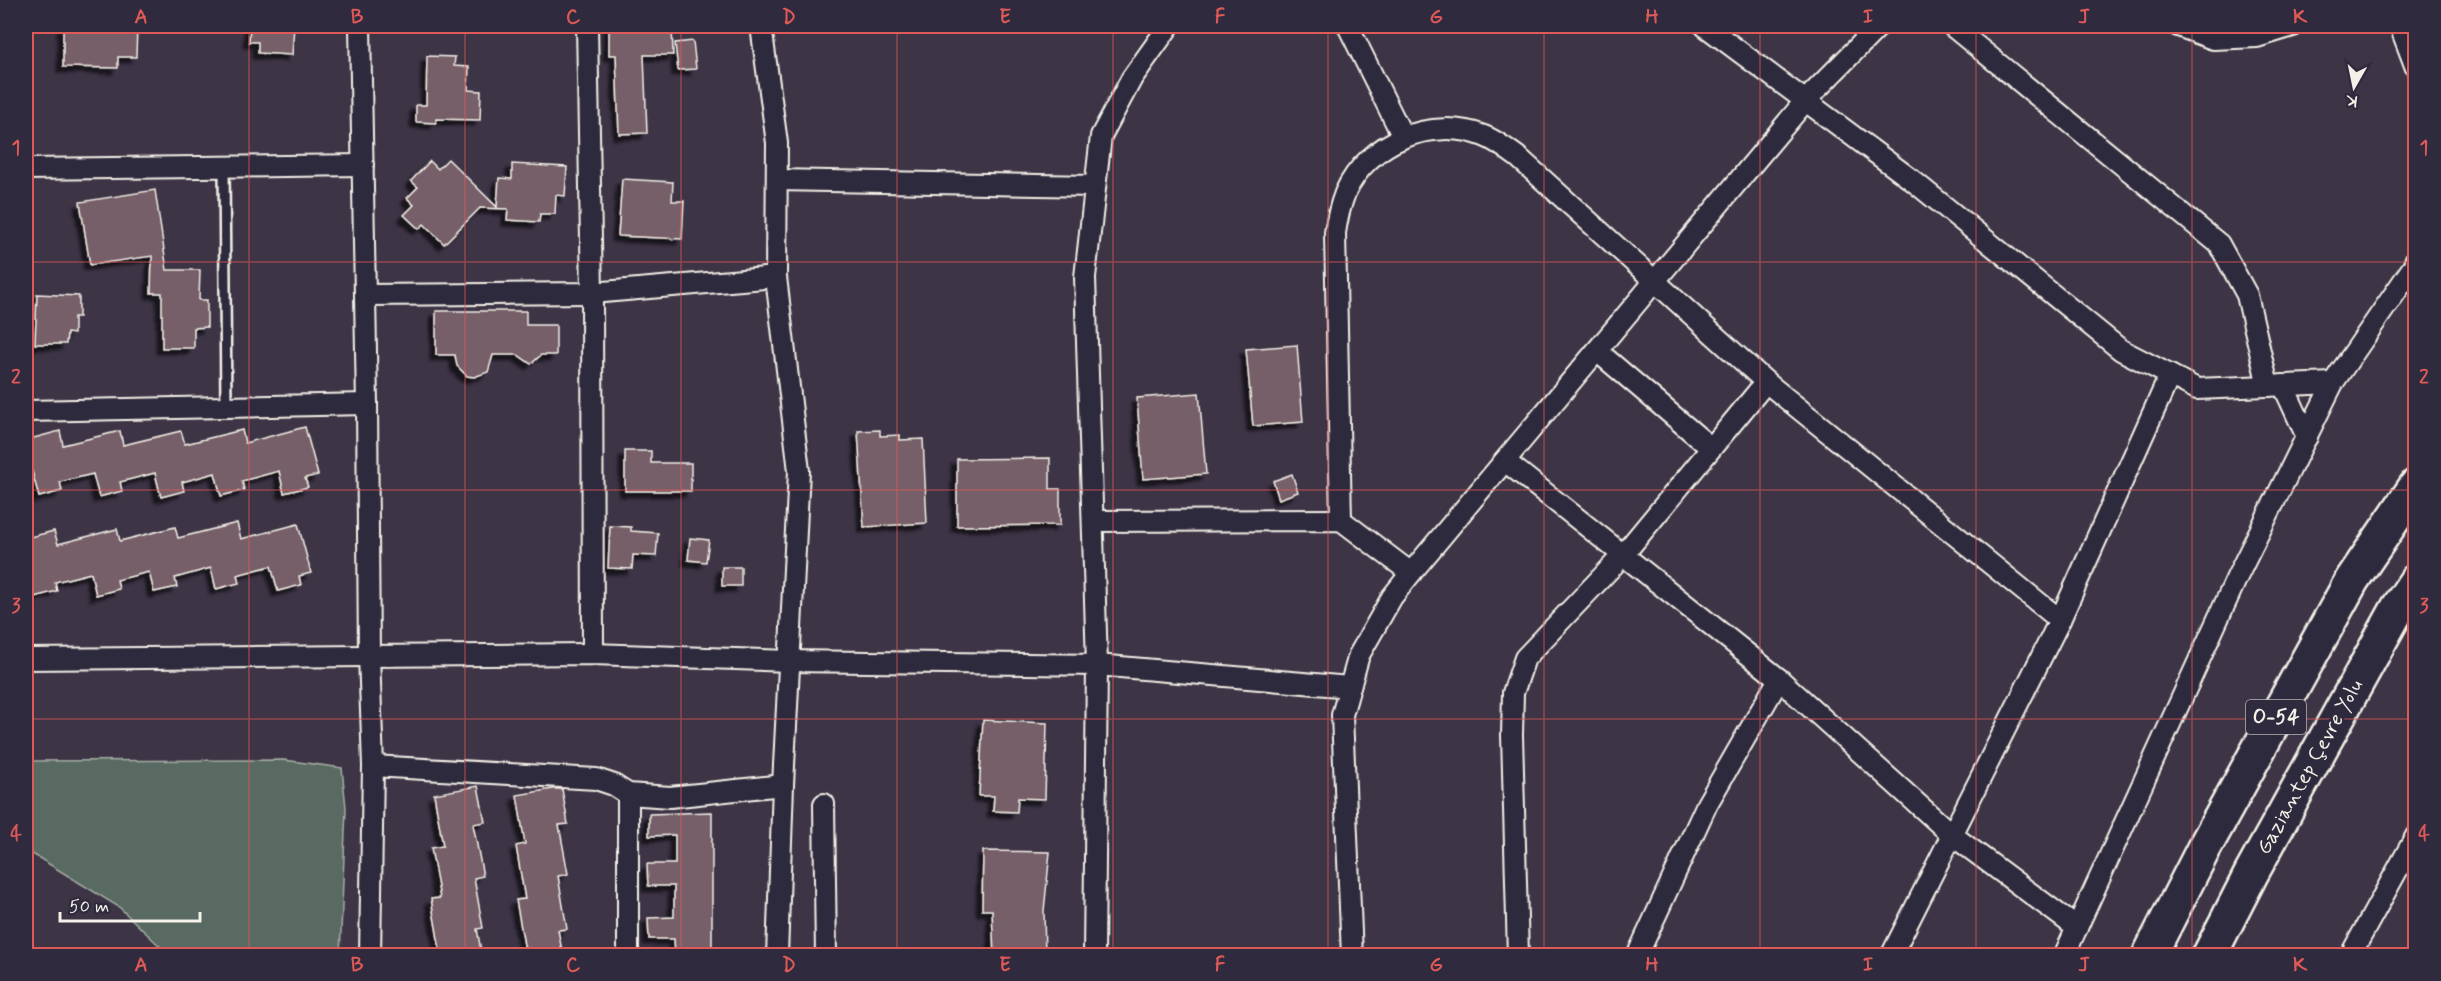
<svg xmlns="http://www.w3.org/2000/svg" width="2441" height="981" font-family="Mynerve,sans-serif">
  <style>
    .green { fill: #596a62; stroke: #a6aea5; stroke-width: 1.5 }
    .building { fill: #765e68; stroke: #f4f1e8; stroke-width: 1.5; filter: url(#shadow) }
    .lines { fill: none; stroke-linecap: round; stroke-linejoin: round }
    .lane-casing { stroke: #f4f1e8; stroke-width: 14 }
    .street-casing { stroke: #f4f1e8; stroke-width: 24 }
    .highway-casing { stroke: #f4f1e8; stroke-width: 38 }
    .lane { stroke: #2f2a3d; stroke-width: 9 }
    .street { stroke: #2f2a3d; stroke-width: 20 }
    .highway { stroke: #2f2a3d; stroke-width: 33 }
    .grid { fill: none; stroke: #de5a58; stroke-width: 1.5; stroke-opacity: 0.55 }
    .labels { text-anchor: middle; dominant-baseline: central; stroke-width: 5; stroke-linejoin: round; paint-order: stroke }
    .shield { fill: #2f2a3d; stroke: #b9b5b5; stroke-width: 1.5 }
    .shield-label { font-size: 20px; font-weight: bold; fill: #f4f1e8 }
    .street-label { font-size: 21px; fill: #f4f1e8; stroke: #2f2a3d }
    .neatline { fill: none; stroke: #de5a58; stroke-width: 2 }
    .grid-label { font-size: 20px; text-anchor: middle; font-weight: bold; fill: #de5a58 }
  </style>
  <defs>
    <filter id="shadow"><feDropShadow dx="-5.5" dy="5.5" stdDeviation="1.5" flood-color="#0009"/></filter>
  </defs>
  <rect width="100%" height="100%" fill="#3d3446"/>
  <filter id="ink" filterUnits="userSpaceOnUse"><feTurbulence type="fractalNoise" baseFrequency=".0167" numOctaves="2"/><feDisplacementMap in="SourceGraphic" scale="12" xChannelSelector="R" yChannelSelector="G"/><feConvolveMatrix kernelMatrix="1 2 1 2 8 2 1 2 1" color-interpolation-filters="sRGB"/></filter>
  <g filter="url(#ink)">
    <path class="green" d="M284 760 342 768 346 808 340 955H169L119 907 26 850V761Z"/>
    <g class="building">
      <path d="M63 26H137L136 57H118V68L63 67Z"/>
      <path d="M250 26H294L292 55 258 53V42H249Z"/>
      <path d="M609 26H672L673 55H644L647 133 619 134 616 55H609Z"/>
      <path d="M693 41 696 69 678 70 675 43Z"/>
      <path d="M427 56 455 57 454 66 469 67 468 90 481 91 480 120 436 119V123L416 122V105H426Z"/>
      <path d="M448 159 497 207 499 178 512 179V164L567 167 565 196 556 195 555 214H540L539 222 507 220 508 209 480 208 444 244 424 224 419 229 404 215 414 205 407 198 418 187 411 181 430 161 438 169Z"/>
      <path d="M622 179 673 182 672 201H684L682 239 618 236Z"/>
      <path d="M155 190 167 270H200L199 300H207V327L194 328V348H162V293H151L152 256 90 265 80 202Z"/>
      <path d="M37 294 79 296V317H74V334L67 333 66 344H35Z"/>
      <path d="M436 311H526V325H556V355H541L531 364 518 355H493L488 372 474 377 467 376 457 366 455 355H436Z"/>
      <path d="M1297 345 1303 422 1253 426 1246 349Z"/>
      <path d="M1199 393 1206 474 1143 479 1137 398Z"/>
      <path d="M305 427 318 475 305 478 308 487 284 493 279 471 242 481 244 490 221 496 215 473 182 482 184 491 161 497 155 473 120 482 122 491 99 497 93 474 60 482 62 491 39 497 32 471 29 472 26 459V440L60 431 63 445 120 431 123 445 181 431 185 444 242 430 245 443Z"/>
      <path d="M880 430V436L900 435V440L923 439 927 523 864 527 858 431Z"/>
      <path d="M625 451H651V463H691V491H625Z"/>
      <path d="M1050 458V489H1060V525L957 526V459Z"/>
      <path d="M1292 474 1298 492 1279 499 1273 481Z"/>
      <path d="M237 523 241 539 298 524 311 573 299 576 301 585 278 591 271 566 237 575 239 583 216 589 211 568 175 578 177 587 154 592 149 572 117 580 119 589 96 595 91 573 55 582 57 591 34 597 26 567V538L54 531 58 544 117 529 120 541 175 527 178 538Z"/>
      <path d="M610 526 631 527V531L658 533 656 556 633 555 632 569 608 568Z"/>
      <path d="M690 538 709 540 706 562 688 560Z"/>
      <rect x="722" y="567" width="19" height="19"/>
      <path d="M983 720 1047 723 1045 799 1018 798 1017 812 993 811 994 796H979Z"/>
      <path d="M478 786 485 822 473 824 483 876 474 878 483 928 477 929 482 956H441L431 899 440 898 431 848 443 846 434 794Z"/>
      <path d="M553 789H562L568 824 559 825 568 874 558 876 567 929 558 930 563 956H526L516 900 525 899 516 846 525 844 517 795Z"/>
      <path d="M712 812V953L675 954 674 939H649L648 918 674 917V886H648L647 864H675V835L649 836V814Z"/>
      <path d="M983 851 1050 852 1044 911 1045 956H994L992 910H982Z"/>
    </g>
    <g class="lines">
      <defs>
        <path id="lane" d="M224 166 226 407"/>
        <g id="street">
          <path d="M360 26 367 404 369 655 373 766 370 956"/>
          <path d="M587 26 592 293 593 654"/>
          <path d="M761 26 777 143 776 277 799 471 783 785 777 956"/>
          <path d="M1348 26 1403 137"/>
          <path d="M1705 26 1912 180 2121 350 2197 389 2333 383"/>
          <path d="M1952 26 2219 244 2247 295 2268 386"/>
          <path d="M2178 26 2213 39 2257 37 2293 26"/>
          <path d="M2400 26 2416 68"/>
          <path d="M26 169 363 165"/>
          <path d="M777 180 1095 186"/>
          <path d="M366 295 592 293 776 277"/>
          <path d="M1597 351 1711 448"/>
          <path d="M2283 385 2307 437"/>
          <path d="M26 411 367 404"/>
          <path d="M1505 461 1779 679 1952 835 2077 928"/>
          <path d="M1341 520 1335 233C1337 219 1340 206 1345 193 1368 141 1432 116 1484 136 1497 141 1508 150 1519 158L1766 382 2060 620"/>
          <path d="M1094 521 1341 520 1411 573"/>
          <path d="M26 659 593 654 789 661 1097 665 1350 687"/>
          <path d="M373 766 596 779 614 785 628 794 670 797 783 785"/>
          <path d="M628 794V956"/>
          <path d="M824 804 826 956"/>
          <path d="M1094 956 1097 665 1085 277 1101 136 1132 78 1169 26"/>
          <path d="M1352 956 1342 715 1359 655 1392 597 1411 573 1806 100 1879 26"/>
          <path d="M1518 956 1512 735 1513 693 1525 658 1623 555 1766 382"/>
          <path d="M1637 956 1707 804 1779 679"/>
          <path d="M1891 956 2060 620 2170 375"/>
          <path d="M2064 956 2238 575 2333 383 2413 267 2416 259"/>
          <path d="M2350 956 2416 836"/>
        </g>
        <g id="highway">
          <path d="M2149 956 2203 850 2352 580 2416 486"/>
          <path d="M2209 956 2251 874 2398 608 2416 581"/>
        </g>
      </defs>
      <use href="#lane" class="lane-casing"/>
      <use href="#street" class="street-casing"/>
      <use href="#highway" class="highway-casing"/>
      <use href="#lane" class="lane"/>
      <use href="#street" class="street"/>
      <use href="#highway" class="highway"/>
    </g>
  </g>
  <path class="grid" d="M249 26V956M465 26V956M681 26V956M897 26V956M1113 26V956M1328 26V956M1544 26V956M1760 26V956M1976 26V956M2192 26V956M26 262H2416M26 490H2416M26 719H2416"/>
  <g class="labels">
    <rect class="shield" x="2246" y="700" width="60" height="34" rx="4.5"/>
    <g class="shield-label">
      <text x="2276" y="717">O-54</text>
    </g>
    <g class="street-label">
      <text transform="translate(2310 767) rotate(-61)">Gaziantep Çevre Yolu</text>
    </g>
  </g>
  <rect width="2441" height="981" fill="none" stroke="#2f2a3d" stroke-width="66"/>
  <g transform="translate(2354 87) rotate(189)" stroke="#2f2a3d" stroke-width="4.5" paint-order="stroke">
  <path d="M0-4.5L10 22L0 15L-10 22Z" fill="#f4f1e8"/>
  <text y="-9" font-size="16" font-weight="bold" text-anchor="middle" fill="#f4f1e8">K</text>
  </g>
  <path d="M60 912v9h140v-9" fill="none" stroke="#f4f1e8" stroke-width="3"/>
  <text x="69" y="912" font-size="18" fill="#f4f1e8" stroke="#2f2a3d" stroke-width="4.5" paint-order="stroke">50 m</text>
  <rect x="33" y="33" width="2375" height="915" class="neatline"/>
  <g class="grid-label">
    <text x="141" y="23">A</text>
    <text x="357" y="23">B</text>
    <text x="573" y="23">C</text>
    <text x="789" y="23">D</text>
    <text x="1005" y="23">E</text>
    <text x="1220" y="23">F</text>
    <text x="1436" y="23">G</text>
    <text x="1652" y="23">H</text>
    <text x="1868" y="23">I</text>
    <text x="2084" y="23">J</text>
    <text x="2300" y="23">K</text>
    <text x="16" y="154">1</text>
    <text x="2424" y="154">1</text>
    <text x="16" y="383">2</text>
    <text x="2424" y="383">2</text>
    <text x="16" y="612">3</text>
    <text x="2424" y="612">3</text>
    <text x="16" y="840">4</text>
    <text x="2424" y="840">4</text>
    <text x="141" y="971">A</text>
    <text x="357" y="971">B</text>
    <text x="573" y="971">C</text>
    <text x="789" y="971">D</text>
    <text x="1005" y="971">E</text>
    <text x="1220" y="971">F</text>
    <text x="1436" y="971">G</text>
    <text x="1652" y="971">H</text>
    <text x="1868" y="971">I</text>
    <text x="2084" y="971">J</text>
    <text x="2300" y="971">K</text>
  </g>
</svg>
